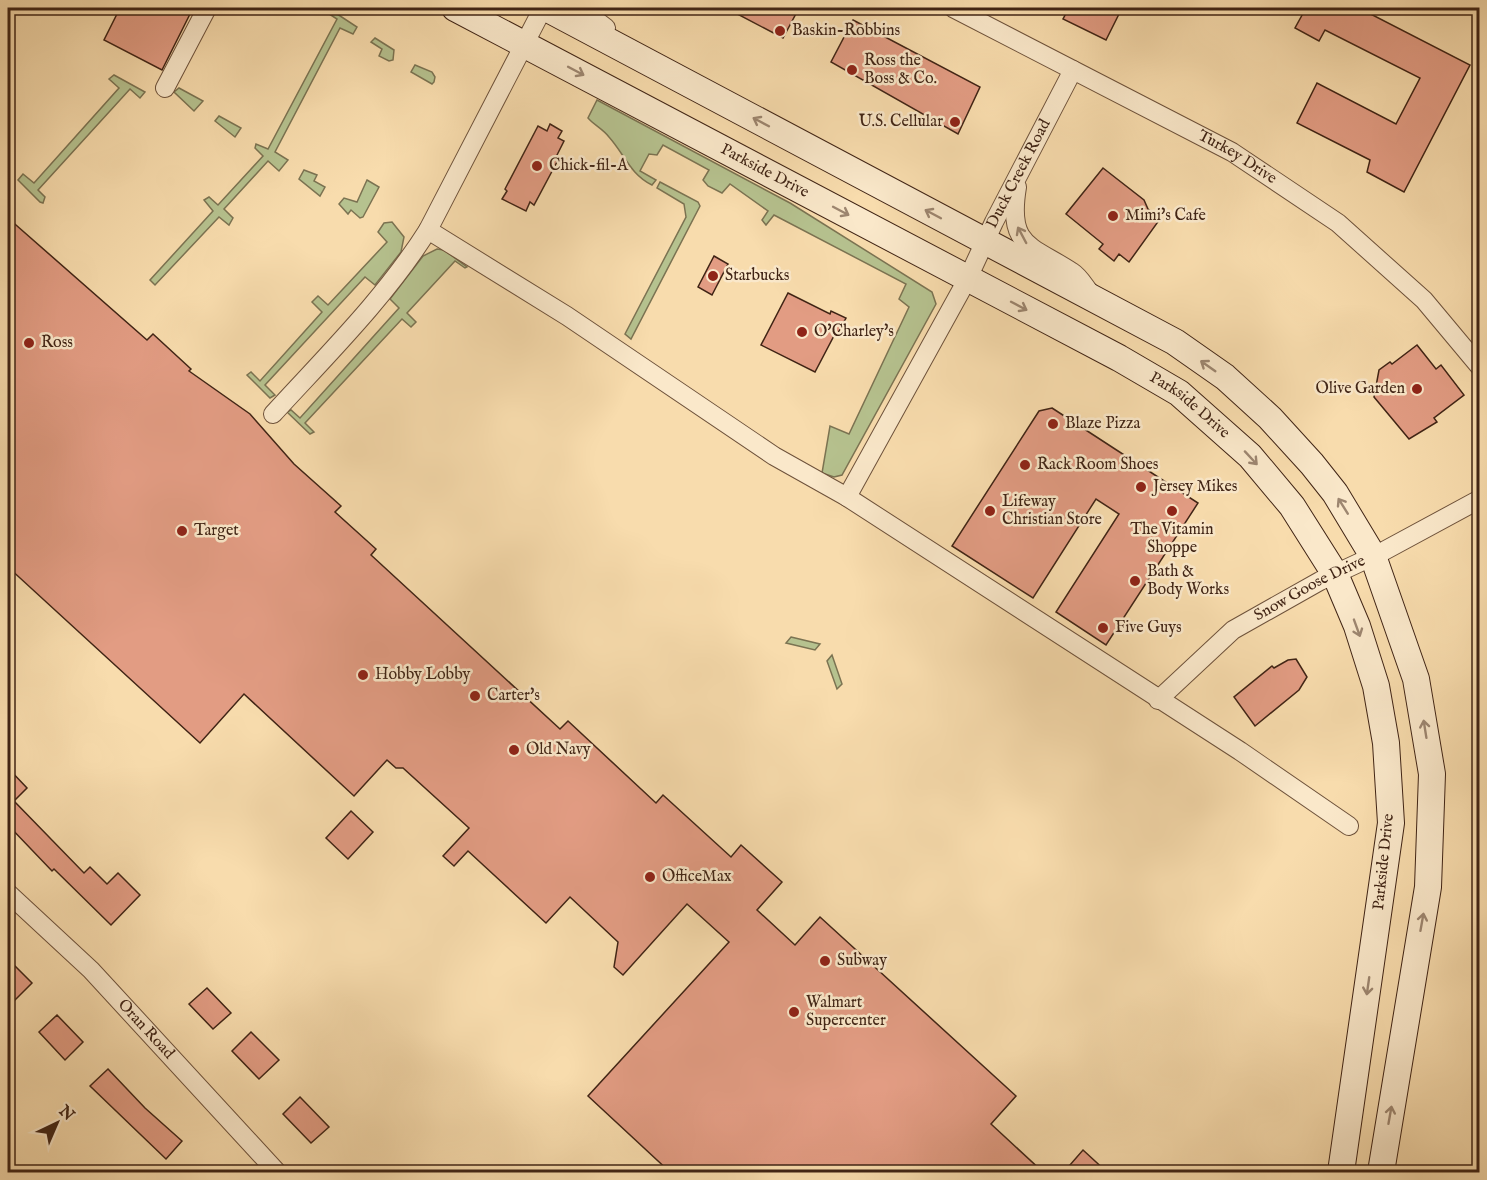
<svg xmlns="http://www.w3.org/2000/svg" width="1487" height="1180" font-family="'IM FELL English',serif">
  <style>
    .green { fill: #b6c28f; stroke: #7b7352; stroke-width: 1.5 }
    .building { fill: #e29c83; stroke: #402415; stroke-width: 1.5 }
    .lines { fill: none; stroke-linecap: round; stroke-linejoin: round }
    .street-casing { stroke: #6e523b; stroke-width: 20 }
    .secondary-casing { stroke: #402415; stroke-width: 28 }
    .street { stroke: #fae8ca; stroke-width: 18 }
    .secondary { stroke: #fae8ca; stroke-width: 26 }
    .oneway { stroke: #9d8670 }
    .poi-dot { fill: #8f2418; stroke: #fae8ca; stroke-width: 2 }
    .labels { text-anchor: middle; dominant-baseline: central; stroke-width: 5; stroke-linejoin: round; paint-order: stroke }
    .poi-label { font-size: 16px; fill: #402415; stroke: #fae8ca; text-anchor: start }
    .street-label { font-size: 16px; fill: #402415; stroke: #fae8ca }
  </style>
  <rect width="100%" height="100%" fill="#f8dcad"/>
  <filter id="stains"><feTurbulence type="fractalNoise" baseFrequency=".00333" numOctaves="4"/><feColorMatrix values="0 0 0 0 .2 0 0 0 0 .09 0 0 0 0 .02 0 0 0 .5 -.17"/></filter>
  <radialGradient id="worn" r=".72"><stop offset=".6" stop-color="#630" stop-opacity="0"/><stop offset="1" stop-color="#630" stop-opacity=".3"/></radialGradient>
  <g class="green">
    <path d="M328 8 357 27 353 34 340 28 275 152 288 160 279 171 268 161 224 209 233 218 229 225 219 217 155 285 150 280 213 211 204 200 209 197 218 205 263 156 255 148 256 144 268 149 337 19 326 12Z"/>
    <path d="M375 38 394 50 393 60 389 61 379 56 382 49 371 42Z"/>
    <path d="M415 65 432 72 435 77 434 82 432 84 411 72Z"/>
    <path d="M114 75 145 92 140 98 130 89 38 190 45 197 43 203 40 202 18 180 23 174 34 183 119 88 109 79Z"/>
    <path d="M179 88 203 101 194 111 174 92Z"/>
    <path d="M597 100 790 203 932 292 936 304 842 475 834 477 822 473 830 426 849 434 909 307 899 299 906 284 774 215 766 225 762 220 768 211 730 184 722 193 708 186 703 180 709 170 663 145 657 155 649 154 640 171 656 180 652 185C630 174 625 155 609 137 603 129 594 125 588 118Z"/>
    <path d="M219 116 241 128 235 137 215 121Z"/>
    <path d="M304 170 317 175 314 181 325 187 320 196 299 179Z"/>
    <path d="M367 180 379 187 363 217 360 218 351 210 348 214 339 204 344 198 357 202Z"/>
    <path d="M660 182 698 202 700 206 631 339 625 334 686 217 684 204 657 188Z"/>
    <path d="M392 222 404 237 401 252 375 285 365 277 265 385 275 395 270 398 247 375 251 372 260 381 322 312 312 302 318 296 328 305 387 242 378 232 384 223Z"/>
    <path d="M437 249 444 250 467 267 465 268 455 261 407 313 416 322 411 327 402 319 305 423 314 432 310 434 287 412 291 410 300 418 399 308 390 299 423 256Z"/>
    <path d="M791 637 820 644 815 650 786 643Z"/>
    <path d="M832 655 842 684 837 689 827 661Z"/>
  </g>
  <g class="building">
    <path d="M120 8H193L162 70 104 40Z"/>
    <path d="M726 8H799L783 38Z"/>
    <path d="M1069 8H1122L1106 40 1063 19Z"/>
    <path d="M1306 8H1359L1470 65 1404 192 1367 172 1370 160 1297 123 1317 83 1396 124 1420 78 1325 30 1319 41 1295 28Z"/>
    <path d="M853 20 980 87 958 134 831 62Z"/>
    <path d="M550 124 562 131 558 138 564 141 555 159 558 160 534 205 530 202 526 211 502 199 507 191 505 189 538 126 547 131Z"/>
    <path d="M1103 168 1144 200 1148 209 1160 219 1129 262 1119 254 1114 261 1099 249 1103 244 1066 214Z"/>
    <path d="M8 218 147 340 153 334 191 369 189 371 250 414 294 464 341 506 335 512 376 549 371 555 560 729 568 721 656 803 663 795 731 857 741 845 782 882 757 910 795 945 820 917 1016 1096 991 1124 1044 1173H671L588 1096 729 942 687 904 623 975 614 967 618 942 570 897 546 923 468 851 454 866 443 856 469 828 403 768H396L387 760 354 796 244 694 200 743 8 567Z"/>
    <path d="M714 256 728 264 712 295 698 287Z"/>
    <path d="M788 293 830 314 831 311 846 318 838 333 836 332 815 372 761 345Z"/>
    <path d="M1417 345 1436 369 1441 365 1464 395 1434 418 1437 422 1409 439 1374 397 1379 370 1390 362 1392 364Z"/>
    <path d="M1052 408 1198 503 1106 645 1056 612 1119 514 1096 499 1033 598 952 546 1039 411Z"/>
    <path d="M1296 659 1307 677 1299 690 1255 726 1234 697 1272 666 1274 668 1288 660Z"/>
    <path d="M8 768 27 788 14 801 84 873 90 867 107 884 118 873 140 895 111 925 54 869 52 871 8 825Z"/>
    <path d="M351 811 373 832 348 859 326 838Z"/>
    <path d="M8 959 32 983 14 1001 8 995Z"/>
    <path d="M207 988 231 1013 213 1029 189 1004Z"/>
    <path d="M57 1015 83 1042 65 1060 39 1032Z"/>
    <path d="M251 1032 279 1060 259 1079 232 1051Z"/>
    <path d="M108 1069 145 1108 182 1141 166 1159 90 1086Z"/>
    <path d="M300 1097 329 1127 311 1143 283 1114Z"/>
    <path d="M1083 1150 1108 1173H1063Z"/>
  </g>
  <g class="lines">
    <defs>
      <g id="street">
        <path d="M580 8 606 28"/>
        <path id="s1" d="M953 8 1232 152 1338 223 1424 300 1480 367"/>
        <path d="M165 88 207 8"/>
        <path d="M1017 187C1007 247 1031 245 1072 272 1080 277 1085 287 1091 294"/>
        <path d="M428 230 567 316 774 456 847 497 1240 751 1349 826"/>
        <path d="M273 414C327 355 385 298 428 230L543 8"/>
        <path id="s2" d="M847 497 968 278 994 222 1073 70"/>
        <path id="s3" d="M1158 700 1233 630 1320 581 1382 552 1480 499"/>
        <path id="s4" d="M8 893 91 970 277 1172"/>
      </g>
      <g id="secondary">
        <path id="s5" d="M455 8 1119 358 1179 393 1250 456 1292 506 1335 574 1357 626 1376 686 1386 743 1391 823 1341 1172"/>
        <path d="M546 8 1175 342 1225 377 1270 418 1312 464 1335 493 1373 556 1416 679 1432 774 1428 887 1381 1172"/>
      </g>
    </defs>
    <use href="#street" class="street-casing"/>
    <use href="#secondary" class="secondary-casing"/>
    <use href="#street" class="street"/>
    <use href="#secondary" class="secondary"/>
  </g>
  <defs><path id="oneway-shaft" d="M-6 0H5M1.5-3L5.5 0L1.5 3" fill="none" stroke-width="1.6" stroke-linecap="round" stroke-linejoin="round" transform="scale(1.5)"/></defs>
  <g class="oneway">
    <use href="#oneway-shaft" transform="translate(576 71) rotate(28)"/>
    <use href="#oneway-shaft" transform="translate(761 122) rotate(-152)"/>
    <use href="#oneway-shaft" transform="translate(841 211) rotate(28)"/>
    <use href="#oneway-shaft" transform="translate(933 214) rotate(-152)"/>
    <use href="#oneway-shaft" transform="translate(1022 235) rotate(-118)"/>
    <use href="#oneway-shaft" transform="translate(1019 306) rotate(28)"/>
    <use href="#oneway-shaft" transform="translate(1208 366) rotate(-145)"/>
    <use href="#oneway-shaft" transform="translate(1251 458) rotate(47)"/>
    <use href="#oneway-shaft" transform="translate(1343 506) rotate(-122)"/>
    <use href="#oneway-shaft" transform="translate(1357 628) rotate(70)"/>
    <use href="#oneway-shaft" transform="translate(1425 729) rotate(-99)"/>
    <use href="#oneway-shaft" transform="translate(1422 922) rotate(-80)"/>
    <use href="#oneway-shaft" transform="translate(1368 986) rotate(98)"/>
    <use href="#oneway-shaft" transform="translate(1390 1115) rotate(-80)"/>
  </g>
  <g class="poi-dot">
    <circle cx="780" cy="31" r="6"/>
    <circle cx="852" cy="70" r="6"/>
    <circle cx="955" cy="122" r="6"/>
    <circle cx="537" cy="166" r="6"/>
    <circle cx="1113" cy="216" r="6"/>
    <circle cx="713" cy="276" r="6"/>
    <circle cx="802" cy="332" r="6"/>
    <circle cx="29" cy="343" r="6"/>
    <circle cx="1417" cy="389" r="6"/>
    <circle cx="1053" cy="424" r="6"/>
    <circle cx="1025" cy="465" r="6"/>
    <circle cx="1141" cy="487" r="6"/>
    <circle cx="990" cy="511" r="6"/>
    <circle cx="1172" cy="511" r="6"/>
    <circle cx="182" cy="531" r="6"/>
    <circle cx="1135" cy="581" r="6"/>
    <circle cx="1103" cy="628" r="6"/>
    <circle cx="363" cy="675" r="6"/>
    <circle cx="475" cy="696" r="6"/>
    <circle cx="514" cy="750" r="6"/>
    <circle cx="650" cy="877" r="6"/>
    <circle cx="825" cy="961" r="6"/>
    <circle cx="794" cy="1012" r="6"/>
  </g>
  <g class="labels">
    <g class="poi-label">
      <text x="792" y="31">Baskin-Robbins</text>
      <text x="864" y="61">Ross the<tspan x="864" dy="18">Boss &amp; Co.</tspan></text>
      <text x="943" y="122" text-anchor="end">U.S. Cellular</text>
      <text x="549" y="166">Chick-fil-A</text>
      <text x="1125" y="216">Mimi's Cafe</text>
      <text x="725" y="276">Starbucks</text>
      <text x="814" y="332">O'Charley's</text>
      <text x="41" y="343">Ross</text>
      <text x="1405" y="389" text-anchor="end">Olive Garden</text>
      <text x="1065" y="424">Blaze Pizza</text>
      <text x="1037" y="465">Rack Room Shoes</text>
      <text x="1153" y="487">Jersey Mikes</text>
      <text x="1002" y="502">Lifeway<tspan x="1002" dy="18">Christian Store</tspan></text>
      <text x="1172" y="530" text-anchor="middle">The Vitamin<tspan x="1172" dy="18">Shoppe</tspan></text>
      <text x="194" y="531">Target</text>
      <text x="1147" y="572">Bath &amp;<tspan x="1147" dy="18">Body Works</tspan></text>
      <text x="1115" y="628">Five Guys</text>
      <text x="375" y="675">Hobby Lobby</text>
      <text x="487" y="696">Carter's</text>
      <text x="526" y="750">Old Navy</text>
      <text x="662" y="877">OfficeMax</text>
      <text x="837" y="961">Subway</text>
      <text x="806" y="1003">Walmart<tspan x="806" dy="18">Supercenter</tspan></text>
    </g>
    <g class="street-label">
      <text stroke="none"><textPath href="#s1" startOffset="321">Turkey Drive</textPath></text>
      <text stroke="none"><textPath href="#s5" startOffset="350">Parkside Drive</textPath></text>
      <text stroke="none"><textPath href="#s2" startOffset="366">Duck Creek Road</textPath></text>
      <text stroke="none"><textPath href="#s5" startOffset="836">Parkside Drive</textPath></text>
      <text stroke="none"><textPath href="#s3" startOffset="190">Snow Goose Drive</textPath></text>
      <text transform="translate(1384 862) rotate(-84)">Parkside Drive</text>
      <text stroke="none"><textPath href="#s4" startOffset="194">Oran Road</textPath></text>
    </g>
  </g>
  <rect width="1487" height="1180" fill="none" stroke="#f8dcad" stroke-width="30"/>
  <rect x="9" y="9" width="1469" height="1162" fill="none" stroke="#402415" stroke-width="3"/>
  <rect x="15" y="15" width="1457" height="1150" fill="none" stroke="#402415" stroke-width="1.5"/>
  <g transform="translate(57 1123) rotate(44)" stroke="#fae8ca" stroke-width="4.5" paint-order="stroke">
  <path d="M0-4.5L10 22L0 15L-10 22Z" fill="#402415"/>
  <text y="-9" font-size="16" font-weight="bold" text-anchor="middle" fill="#402415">N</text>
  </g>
  <rect width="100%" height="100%" filter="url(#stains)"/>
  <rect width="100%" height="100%" fill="url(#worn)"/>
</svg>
